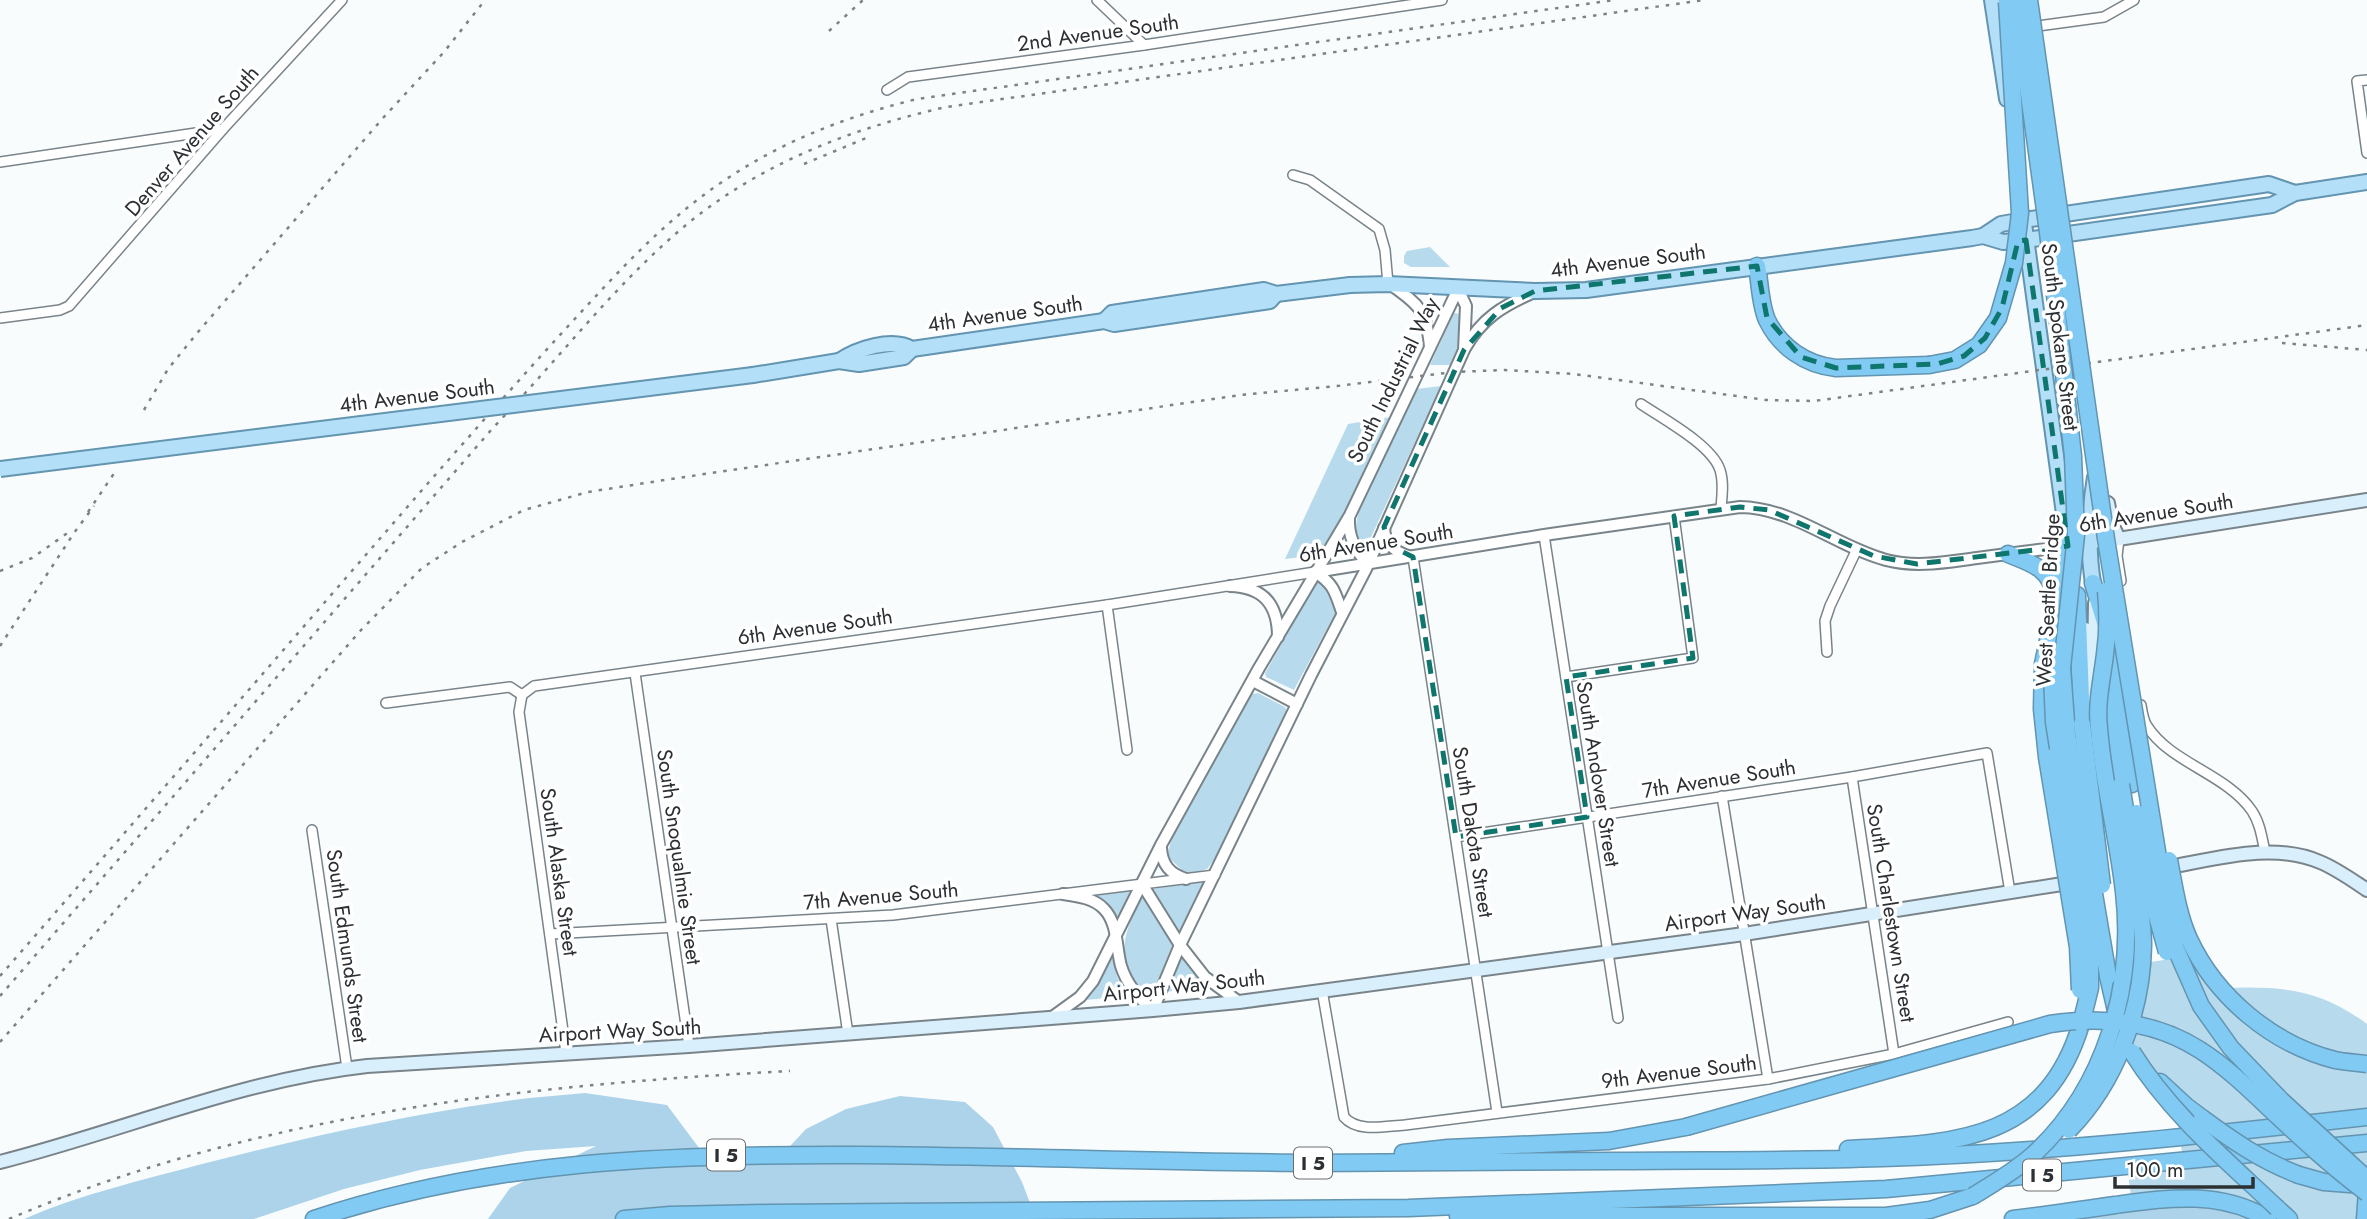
<svg xmlns="http://www.w3.org/2000/svg" width="2367" height="1219" font-family="Jost,sans-serif">
  <style>
    .green { fill: #b8daed }
    .forest { fill: #acd3e9 }
    .lines { fill: none; stroke-linecap: round; stroke-linejoin: round }
    .minor-casing { stroke: #79848a; stroke-width: 12 }
    .tertiary-casing { stroke: #79848a; stroke-width: 14 }
    .secondary-casing { stroke: #79848a; stroke-width: 16 }
    .primary-casing { stroke: #6394b0; stroke-width: 18 }
    .motorway-casing { stroke: #6394b0; stroke-width: 19 }
    .minor { stroke: #fff; stroke-width: 9 }
    .tertiary { stroke: #fff; stroke-width: 10 }
    .secondary { stroke: #d9effb; stroke-width: 12 }
    .primary { stroke: #b3dff8; stroke-width: 14 }
    .motorway { stroke: #80caf3; stroke-width: 16 }
    .rail { stroke: #7e8284; stroke-width: 2.5; stroke-dasharray: 3.5 7; stroke-linecap: butt }
    .primary-bridge-casing { stroke: #6394b0; stroke-width: 18; stroke-linecap: butt }
    .motorway-bridge-casing { stroke: #6394b0; stroke-width: 19; stroke-linecap: butt }
    .primary-bridge { stroke: #b3dff8; stroke-width: 14 }
    .motorway-bridge { stroke: #80caf3; stroke-width: 16 }
    .marked { fill: none; stroke: #0f766e; stroke-width: 5; stroke-dasharray: 14 9; stroke-linejoin: round }
    .labels { text-anchor: middle; dominant-baseline: central; stroke-width: 7; stroke-linejoin: round; paint-order: stroke }
    .shield { fill: #fff; stroke: #6b6e70; stroke-width: 2 }
    .shield-label { font-size: 19px; font-weight: bold; fill: #2c3033 }
    .street-label { font-size: 21px; fill: #2c3033; stroke: #fff }
  </style>
  <rect width="100%" height="100%" fill="#f9fcfd"/>
  <g class="green">
    <path d="M1430 247 1450 267H1411L1404 263V256L1407 251Z"/>
    <path d="M1454 313 1461 314 1462 334 1453 365H1430Z"/>
    <path d="M1441 386 1366 548C1353 537 1355 530 1358 514L1416 389Z"/>
    <path d="M1391 417 1339 523 1319 555 1285 559 1348 424Z"/>
    <path d="M1325 582 1337 610 1294 690 1266 677 1265 673 1316 583Z"/>
    <path d="M1258 693 1285 707 1287 711 1215 859 1207 869 1194 873 1183 871 1170 859 1168 851 1177 823 1252 694Z"/>
    <path d="M1206 881 1181 934 1152 889Z"/>
    <path d="M1130 891 1117 920 1107 905 1095 895Z"/>
    <path d="M1144 894 1173 943 1153 993 1144 994C1113 957 1123 933 1144 894Z"/>
    <path d="M1181 951 1208 987 1164 992Z"/>
    <path d="M1112 953 1117 977 1127 996 1086 1000 1098 985Z"/>
    <path d="M2199 955 2222 988C2280 986 2319 988 2367 1024V1219H2257L2253 1217H2245L2230 1209 2133 1210 2127 1167 2183 1161 2176 1106 2133 1046 2116 1007 2108 968Z"/>
  </g>
  <g class="forest">
    <path d="M585 1093 667 1105 708 1160 778 1159 806 1129 846 1109 900 1096 965 1102 993 1127 1022 1182 1036 1219H488L510 1188 596 1146 526 1151 420 1170 344 1189 254 1219H24C81 1194 143 1180 202 1164 300 1139 400 1116 500 1102 528 1097 557 1096 585 1093Z"/>
    <path d="M2194 1204 2230 1209 2245 1217H2253L2257 1219H2064Z"/>
  </g>
  <g class="lines">
    <defs>
      <g id="minor">
        <path d="M1097 0 1144 45"/>
        <path d="M2038 26 2104 17 2134 0"/>
        <path d="M2367 80 2357 81 2367 153"/>
        <path d="M887 90 908 77 1144 45 1442 0"/>
        <path d="M0 162 223 129"/>
        <path d="M1293 175 1310 180 1379 229 1385 250 1388 284"/>
        <path d="M0 318 60 310 69 306 223 129 342 0"/>
        <path d="M1641 404C1663 419 1712 445 1720 470 1724 482 1722 496 1721 508"/>
        <path d="M1544 535 1618 1018"/>
        <path d="M2119 539 2117 556 2121 581"/>
        <path d="M1413 557 1497 1112"/>
        <path d="M1107 605 1127 750"/>
        <path d="M1827 652 1825 621 1830 606 1857 549"/>
        <path d="M635 673 689 1046"/>
        <path d="M1566 677 1693 658 1674 516"/>
        <path d="M522 695 519 712 566 1053"/>
        <path d="M386 703 510 687 522 695 534 686 1107 605 1315 572"/>
        <path d="M2141 705C2142 712 2143 720 2147 726 2170 763 2227 774 2252 811 2260 823 2262 838 2265 852"/>
        <path d="M1852 777 1894 1054"/>
        <path d="M1722 796 1768 1079"/>
        <path d="M312 830 347 1068"/>
        <path d="M1456 837 1852 777 1987 753 2010 892"/>
        <path d="M831 919 848 1034"/>
        <path d="M550 934 893 915 1215 875"/>
        <path d="M1322 990 1344 1117C1358 1133 1385 1126 1405 1125L1768 1079 1894 1054 2008 1022"/>
      </g>
      <g id="tertiary">
        <path d="M1391 285C1420 305 1427 312 1430 347"/>
        <path d="M1465 348C1482 318 1503 306 1532 293"/>
        <path d="M1349 518C1348 536 1355 551 1368 564"/>
        <path d="M1384 528C1385 545 1395 552 1411 557"/>
        <path d="M1315 572 1544 535 1740 507C1794 508 1835 546 1886 560 1917 568 1946 562 1977 558 2007 554 2038 550 2068 546"/>
        <path d="M1315 572C1334 584 1335 592 1342 612"/>
        <path d="M1230 586C1263 587 1278 604 1278 637"/>
        <path d="M1253 681 1297 704"/>
        <path d="M1161 848C1162 865 1170 874 1186 879"/>
        <path d="M1142 884 1180 945 1205 977 1239 1002"/>
        <path d="M1063 894C1077 896 1094 898 1104 909 1118 923 1116 948 1121 966 1127 985 1138 998 1153 1010L1180 945 1311 675 1366 569 1464 350 1466 306 1458 289"/>
        <path d="M1051 1018 1080 997 1093 981 1161 845 1259 668 1350 515 1458 289"/>
      </g>
      <g id="secondary">
        <path d="M2108 503 2112 524 2119 539"/>
        <path d="M2099 542 2367 500"/>
        <path d="M2085 629 2093 712"/>
        <path d="M2094 661 2095 603"/>
        <path d="M2163 868C2213 860 2271 841 2320 862 2337 869 2352 880 2367 890"/>
        <path d="M0 1162C123 1131 240 1080 367 1066L689 1046 1153 1010 1239 1002 1744 934 2075 882"/>
      </g>
      <g id="primary">
        <path d="M1992 0 2007 99"/>
        <path d="M2023 216 2070 557"/>
        <path d="M1983 236 2003 242 2026 240 2272 205 2295 193 2367 182"/>
        <path d="M1104 321 1112 313 1264 290 1276 294 1350 285 1388 284 1535 291 1586 290 1972 238 1983 236 2001 224 2024 220 2269 184 2295 193"/>
        <path d="M839 361C857 349 892 337 912 349L1104 321 1114 324 1270 301 1276 294"/>
        <path d="M753 375 839 361 859 364 904 357 912 349"/>
        <path d="M2093 583C2087 546 2089 513 2095 477"/>
      </g>
      <g id="motorway">
        <path d="M1757 266C1760 283 1760 304 1767 320 1780 347 1806 365 1836 368L1929 365"/>
        <path d="M2008 554C2031 563 2052 569 2054 596"/>
        <path d="M2093 583 2111 642 2132 784"/>
        <path d="M2077 595 2082 724"/>
        <path d="M2110 698 2121 785"/>
        <path d="M2047 757 2042 709 2043 664 2068 546"/>
        <path d="M2108 976 2117 1015"/>
        <path d="M2160 1082 2186 1106 2202 1118"/>
        <path d="M1848 1149C1954 1143 2045 1143 2081 1024"/>
        <path d="M1403 1153 1448 1148 1609 1141 1686 1127"/>
        <path d="M2299 1175 2324 1182 2362 1185"/>
        <path d="M2277 1208 2289 1219"/>
        <path d="M1458 1216H1886L1930 1210 1973 1196"/>
        <path d="M314 1219C491 1160 671 1154 856 1155 1008 1156 1160 1162 1312 1163 1412 1163 1512 1162 1613 1161 1702 1160 1792 1161 1882 1158 2044 1153 2206 1135 2367 1117"/>
        <path d="M624 1219 670 1215 770 1213 1408 1208 1886 1189 2367 1143"/>
        <path d="M2013 1219C2047 1215 2081 1210 2115 1205 2168 1198 2220 1190 2268 1219"/>
        <path d="M2365 1219 2367 1191"/>
      </g>
    </defs>
    <use href="#minor" class="minor-casing"/>
    <use href="#tertiary" class="tertiary-casing"/>
    <use href="#secondary" class="secondary-casing"/>
    <use href="#primary" class="primary-casing"/>
    <use href="#motorway" class="motorway-casing"/>
    <use href="#minor" class="minor"/>
    <use href="#tertiary" class="tertiary"/>
    <use href="#secondary" class="secondary"/>
    <use href="#primary" class="primary"/>
    <use href="#motorway" class="motorway"/>
    <g class="rail">
      <path d="M829 31 863 0"/>
      <path d="M804 164 871 136"/>
      <path d="M2282 343 2367 350"/>
      <path d="M144 410 168 369 198 332 383 118 444 52 485 0"/>
      <path d="M88 512 117 469"/>
      <path d="M0 571 32 558 69 532"/>
      <path d="M0 646 74 533 94 506"/>
      <path d="M0 976C143 812 286 647 429 482 476 429 523 375 571 323 618 272 664 221 722 182 782 141 848 116 917 99L1614 0"/>
      <path d="M0 996 492 429C557 361 614 285 686 225 761 163 853 128 946 107L1704 0"/>
      <path d="M0 1042 362 629 422 568 462 542 524 510 588 492 671 479 1240 395 1337 386 1454 372 1505 370 1574 374 1766 400 1814 401 2367 325"/>
      <path d="M9 1219C254 1114 526 1085 790 1071"/>
    </g>
    <defs>
      <path id="primary-bridge" d="M0 469 753 375"/>
      <g id="motorway-bridge">
        <path d="M2016 0 2048 232 2073 456 2076 535 2062 668 2067 735 2108 976"/>
        <path d="M2029 0 2106 539 2163 888 2175 947 2201 1006 2231 1048 2279 1098"/>
        <path d="M1929 365 1955 360 1979 345 1998 318 2014 263 2020 213 2007 2"/>
        <path d="M2052 676 2054 722 2090 952V988L2081 1024"/>
        <path d="M2082 724 2102 885"/>
        <path d="M2047 757 2078 947 2080 990"/>
        <path d="M2137 813 2149 887 2167 952"/>
        <path d="M2169 860C2174 886 2178 915 2189 939 2216 997 2272 1044 2335 1060 2345 1062 2356 1063 2367 1064"/>
        <path d="M2132 1052C2170 1113 2225 1159 2277 1208"/>
        <path d="M2271 1091 2367 1179"/>
        <path d="M2202 1118C2233 1141 2262 1161 2299 1175"/>
        <path d="M1686 1127 2050 1024C2101 1016 2155 1021 2200 1050 2225 1066 2248 1088 2270 1109 2301 1138 2332 1167 2367 1193"/>
        <path d="M2069 1130C2116 1082 2142 1011 2143 945 2143 920 2138 895 2134 870 2130 842 2126 813 2121 785"/>
        <path d="M1973 1196C1994 1183 2015 1171 2034 1154 2105 1088 2135 987 2124 892 2118 837 2103 783 2099 728 2096 704 2102 679 2105 654 2108 633 2108 612 2106 591"/>
      </g>
    </defs>
    <use href="#primary-bridge" class="primary-bridge-casing"/>
    <use href="#motorway-bridge" class="motorway-bridge-casing"/>
    <use href="#primary-bridge" class="primary-bridge"/>
    <use href="#motorway-bridge" class="motorway-bridge"/>
  </g>
  <path class="marked" d="M2026 240 2068 546 1917 564 1874 556 1769 510 1740 507 1674 516 1693 658 1566 677 1587 817 1456 837 1413 557 1389 545 1384 527 1464 350 1501 308 1535 291 1757 266 1767 318 1801 357 1836 368 1937 364 1964 356 1985 338 2002 308 2018 241Z"/>
  <g class="labels">
    <g class="shield">
      <rect x="707" y="1139.5" width="38" height="31" rx="5"/>
      <rect x="1294" y="1147.5" width="38" height="31" rx="5"/>
      <rect x="2023" y="1159.5" width="38" height="31" rx="5"/>
    </g>
    <g class="shield-label">
      <text x="726" y="1155">I 5</text>
      <text x="1313" y="1163">I 5</text>
      <text x="2042" y="1175">I 5</text>
    </g>
    <g class="street-label">
      <text transform="translate(1098 33) rotate(-8)">2nd Avenue South</text>
      <text transform="translate(192 141) rotate(-49)">Denver Avenue South</text>
      <text transform="translate(1628 261) rotate(-7)">4th Avenue South</text>
      <text transform="translate(1005 314) rotate(-8)">4th Avenue South</text>
      <text transform="translate(2060 337) rotate(83)">South Spokane Street</text>
      <text transform="translate(1393 380) rotate(-64)">South Industrial Way</text>
      <text transform="translate(417 396) rotate(-7)">4th Avenue South</text>
      <text transform="translate(2156 513) rotate(-9)">6th Avenue South</text>
      <text transform="translate(1376 543) rotate(-9)">6th Avenue South</text>
      <text transform="translate(2048 600) rotate(-87)">West Seattle Bridge</text>
      <text transform="translate(815 627) rotate(-8)">6th Avenue South</text>
      <text transform="translate(1598 774) rotate(81)">South Andover Street</text>
      <text transform="translate(1719 779) rotate(-9)">7th Avenue South</text>
      <text transform="translate(1473 832) rotate(81)">South Dakota Street</text>
      <text transform="translate(679 857) rotate(82)">South Snoqualmie Street</text>
      <text transform="translate(559 872) rotate(82)">South Alaska Street</text>
      <text transform="translate(881 896) rotate(-5)">7th Avenue South</text>
      <text transform="translate(1745 913) rotate(-8)">Airport Way South</text>
      <text transform="translate(1891 913) rotate(81)">South Charlestown Street</text>
      <text transform="translate(347 946) rotate(82)">South Edmunds Street</text>
      <text transform="translate(1184 986) rotate(-6)">Airport Way South</text>
      <text transform="translate(620 1031) rotate(-3)">Airport Way South</text>
      <text transform="translate(1679 1072) rotate(-7)">9th Avenue South</text>
    </g>
  </g>
  <path d="M2115 1177v10h138v-10" fill="none" stroke="#2c3033" stroke-width="3.5"/>
  <text x="2126" y="1177" font-size="21" fill="#2c3033" stroke="#ffffff" stroke-width="5" paint-order="stroke">100 m</text>
</svg>
